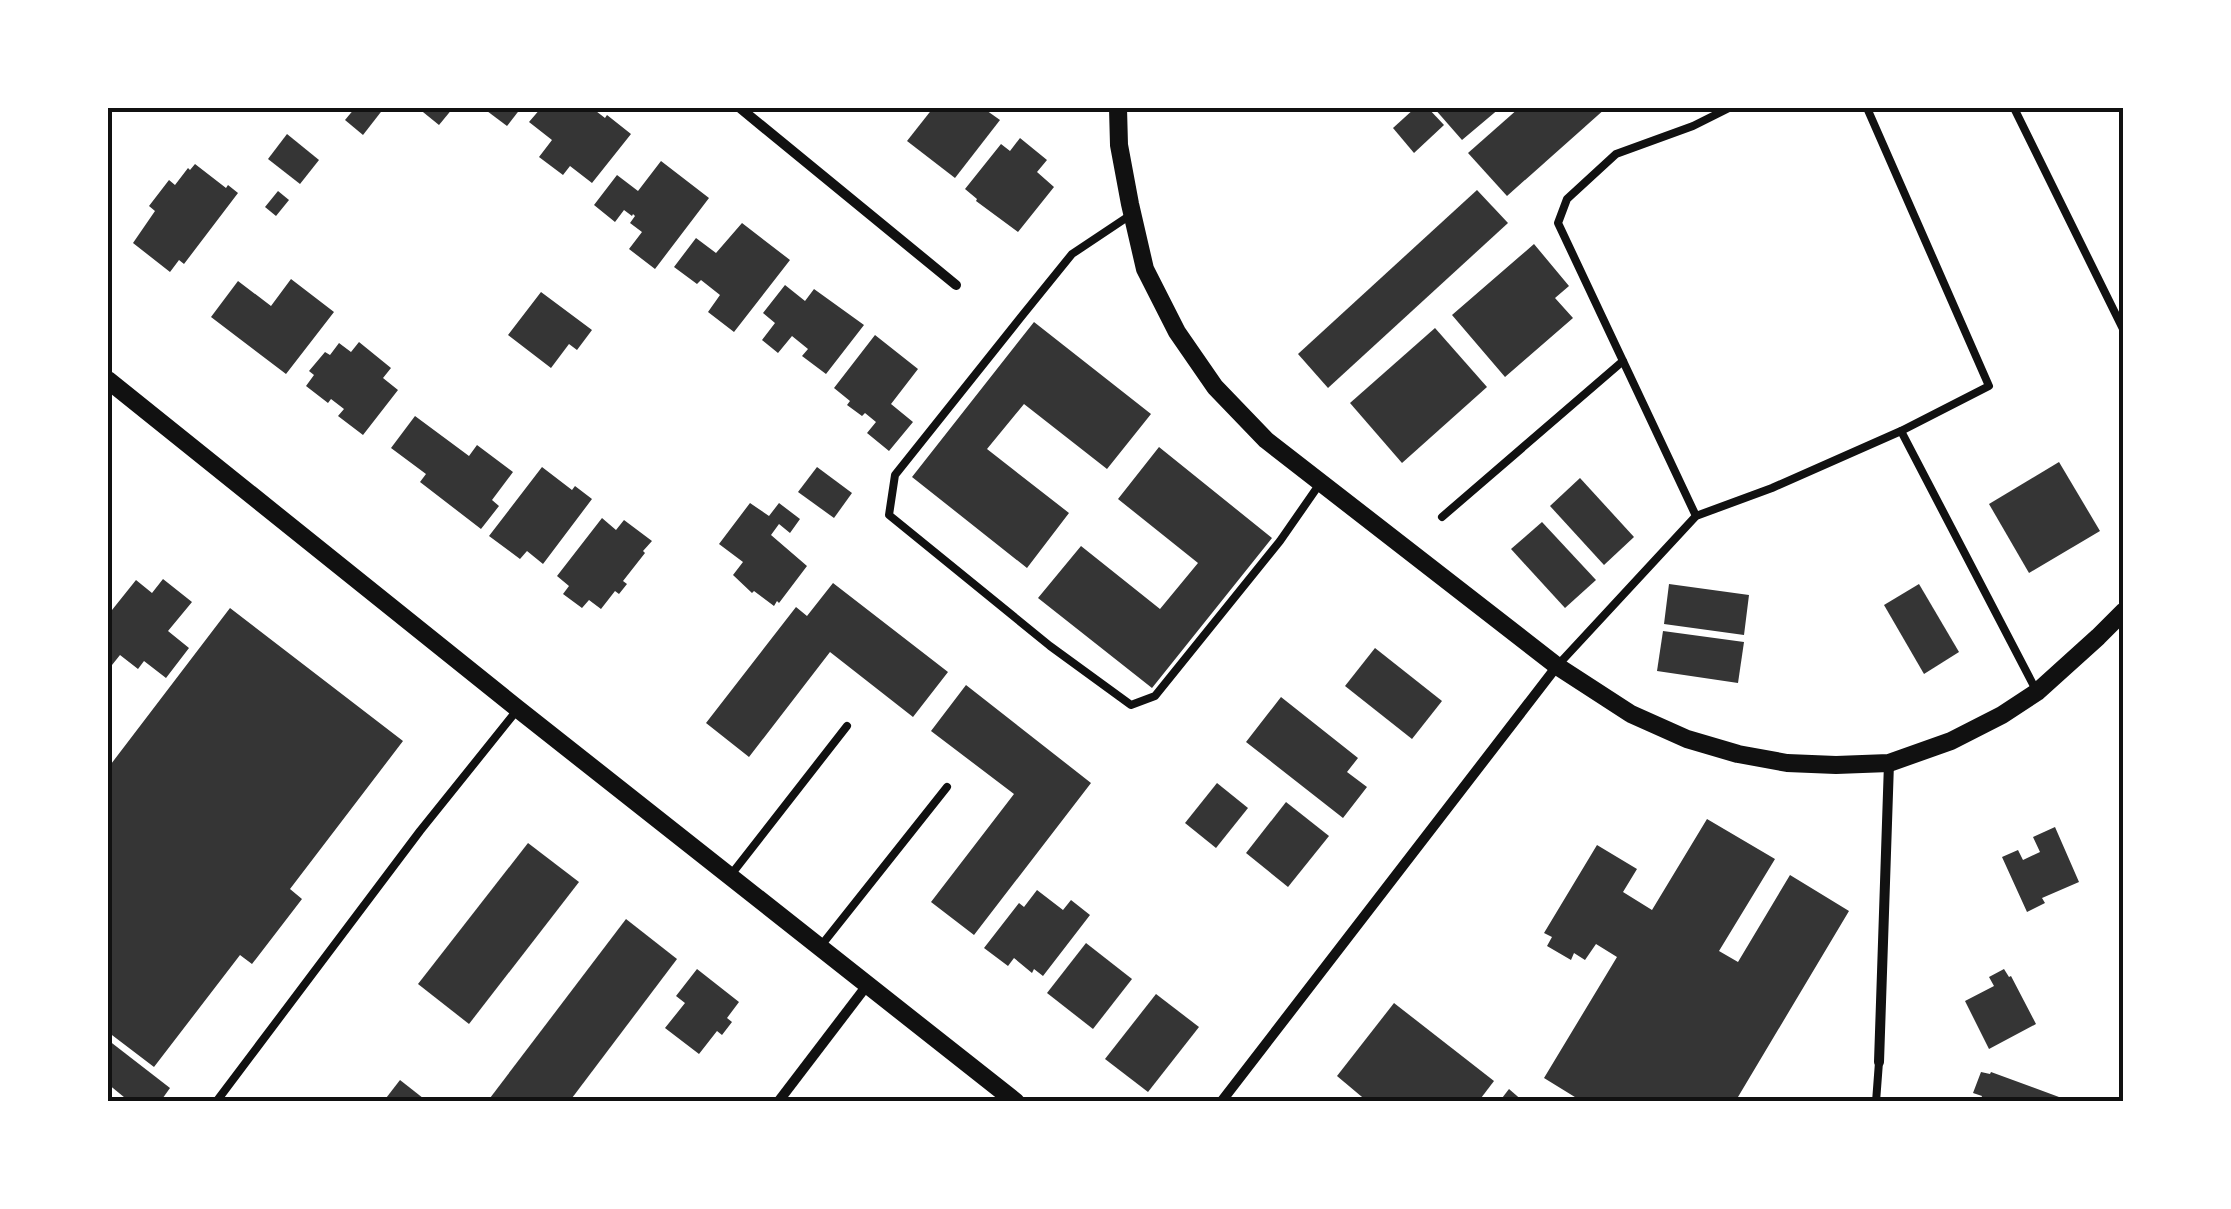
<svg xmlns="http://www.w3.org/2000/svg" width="2231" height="1209" font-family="'IBM Plex Sans',sans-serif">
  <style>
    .building { fill: #353535 }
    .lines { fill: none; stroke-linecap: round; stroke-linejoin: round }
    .service { stroke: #111; stroke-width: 8 }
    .minor { stroke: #111; stroke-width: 10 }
    .tertiary { stroke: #111; stroke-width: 18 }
    .neatline { fill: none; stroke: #111; stroke-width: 4 }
  </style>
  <rect width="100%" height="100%" fill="#fff"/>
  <g class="building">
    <path d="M355 108H384L363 135 345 120Z"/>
    <path d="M418 108H453L439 125Z"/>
    <path d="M483 108H521L507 126Z"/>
    <path d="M541 108H568L572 111 575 108H592L605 118 607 115 631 134 592 183 570 166 563 175 539 157 552 140 529 122Z"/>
    <path d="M933 108H983L1000 120 955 178 907 141Z"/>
    <path d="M1415 108H1428L1444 125 1414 153 1393 128Z"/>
    <path d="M1434 108H1500L1462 140Z"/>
    <path d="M1519 108H1606L1507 196 1468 153Z"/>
    <path d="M287 134 319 160 300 184 268 159Z"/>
    <path d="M1020 138 1047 160 1037 172 1054 187 1018 232 976 201 977 199 965 189 1001 144 1010 151Z"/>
    <path d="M661 161 709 198 655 269 629 249 642 232 630 223 635 216 633 214 632 216 624 210 615 222 594 205 617 175 638 191Z"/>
    <path d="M195 164 226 188 228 185 238 193 184 264 179 260 170 272 133 243 155 211 149 206 169 180 175 185 188 168 190 170Z"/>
    <path d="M1477 190 1508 223 1328 388 1298 354Z"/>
    <path d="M278 191 289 200 276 216 265 207Z"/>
    <path d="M742 223 790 260 734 332 708 312 720 295 701 280 697 284 674 267 696 238 716 253Z"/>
    <path d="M1534 244 1569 286 1555 298 1573 318 1505 377 1452 315Z"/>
    <path d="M291 279 334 312 286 374 211 317 238 281 271 306Z"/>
    <path d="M785 285 805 301 814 289 864 325 826 374 802 356 808 349 792 336 778 353 762 340 775 323 763 313Z"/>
    <path d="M541 292 592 330 577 350 569 344 551 368 508 335Z"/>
    <path d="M1034 322 1151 414 1107 469 1024 404 987 449 1069 513 1027 568 912 477Z"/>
    <path d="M1435 328 1487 387 1402 463 1350 403Z"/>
    <path d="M875 335 918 369 891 404 913 422 889 451 867 433 876 422 865 413 862 416 847 405 850 401 834 388Z"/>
    <path d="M359 342 391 368 383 378 398 390 363 435 338 416 344 409 331 399 328 403 306 386 314 375 309 371 325 352 330 355 339 343 351 352Z"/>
    <path d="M415 416 469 456 477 445 513 472 492 500 499 506 481 529 420 482 426 474 391 448Z"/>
    <path d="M1159 447 1272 538 1152 688 1038 598 1081 546 1160 609 1198 563 1118 499Z"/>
    <path d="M2059 462 2100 531 2029 573 1989 504Z"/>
    <path d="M542 467 572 490 575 486 592 499 543 564 527 551 520 559 489 536Z"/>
    <path d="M817 467 852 493 834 518 798 492Z"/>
    <path d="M1580 478 1634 537 1604 565 1550 506Z"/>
    <path d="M750 503 769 516 779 503 800 519 790 533 779 524 771 535 807 566 779 603 777 601 774 606 754 591 752 593 733 575 743 562 719 544Z"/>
    <path d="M602 518 616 530 624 520 652 541 643 551 645 553 623 581 627 584 619 594 615 591 601 609 589 600 582 608 563 594 569 586 557 576Z"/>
    <path d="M1542 522 1596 580 1565 608 1511 549Z"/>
    <path d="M163 579 192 602 168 631 189 648 166 678 144 661 138 669 120 655 112 665 108 662 109 646 108 645V615L136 580 152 593Z"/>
    <path d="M833 583 948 672 913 717 830 652 749 757 706 723 796 607 807 616Z"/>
    <path d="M1669 584 1749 595 1744 635 1664 624Z"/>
    <path d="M1919 584 1959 652 1924 674 1884 605Z"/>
    <path d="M230 608 403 741 290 889 302 899 252 964 240 955 154 1067 108 1032V768Z"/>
    <path d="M1663 631 1744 642 1738 683 1657 671Z"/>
    <path d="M1375 648 1442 701 1412 739 1345 686Z"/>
    <path d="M966 685 1091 783 974 935 931 902 1014 794 931 731Z"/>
    <path d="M1281 697 1358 758 1347 772 1367 787 1343 818 1246 742Z"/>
    <path d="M1217 783 1248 808 1216 848 1185 823Z"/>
    <path d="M1286 802 1329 836 1288 887 1246 853Z"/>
    <path d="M1707 819 1775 859 1719 951 1738 962 1790 875 1849 911 1735 1102H1583L1544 1078 1617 957 1596 944 1585 960 1574 953 1571 960 1547 946 1552 937 1544 933 1597 845 1637 869 1623 892 1652 910Z"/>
    <path d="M2055 827 2079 882 2042 898 2045 903 2027 912 2002 857 2018 850 2023 860 2040 852 2033 837Z"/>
    <path d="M528 843 579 882 469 1024 418 984Z"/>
    <path d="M1037 890 1063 910 1071 900 1090 915 1043 976 1034 969 1032 973 1014 958 1008 966 984 948 1019 903 1024 907Z"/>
    <path d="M626 919 677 959 569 1102H487Z"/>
    <path d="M1086 943 1132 979 1093 1029 1047 993Z"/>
    <path d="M697 969 739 1002 727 1018 732 1022 722 1035 717 1031 699 1054 665 1028 685 1003 676 996Z"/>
    <path d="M2004 969 2009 977 2011 976 2036 1024 1989 1049 1965 1001 1994 986 1989 977Z"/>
    <path d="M1156 994 1199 1027 1148 1092 1105 1059Z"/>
    <path d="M1394 1003 1494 1081 1478 1102H1368L1337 1076Z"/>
    <path d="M108 1040 170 1088 160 1102H130L108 1084Z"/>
    <path d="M1981 1072 1990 1074 1991 1072 2059 1097 2058 1102H1980L1982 1096 1973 1093Z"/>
    <path d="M400 1080 428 1102H383Z"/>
    <path d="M1509 1089 1524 1102H1499Z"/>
  </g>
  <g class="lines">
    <g class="service">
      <path d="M2014 108 2124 331"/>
      <path d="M1132 214 1072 254 1021 317 895 475 889 515 1050 646 1131 705 1155 696 1280 541 1321 482"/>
      <path d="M1901 431 2037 692"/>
      <path d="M1696 516 1558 223 1567 199 1616 154 1693 126 1729 108"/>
      <path d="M1442 517 1623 361"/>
      <path d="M1557 666 1696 516 1772 488 1901 431 1989 386 1867 108"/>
      <path d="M730 876 847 726"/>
      <path d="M820 947 947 787"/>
      <path d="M216 1102 420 831 518 709"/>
      <path d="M1876 1102 1879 1062"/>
    </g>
    <g class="minor">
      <path d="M740 108 956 285"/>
      <path d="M1879 1062 1889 763"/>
      <path d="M778 1102 868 984"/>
      <path d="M1221 1102 1557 666"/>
    </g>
    <g class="tertiary">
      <path d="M1118 108 1119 145 1130 204 1145 269 1177 332 1215 387 1266 440 1557 666 1631 714 1687 739 1738 754 1787 763 1836 765 1889 763 1951 741 2002 715 2037 692 2098 637 2124 611"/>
      <path d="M108 380 518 709 1016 1102"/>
    </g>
  </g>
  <rect width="2231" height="1209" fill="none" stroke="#ffffff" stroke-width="220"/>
  <rect x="110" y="110" width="2011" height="989" class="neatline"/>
</svg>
